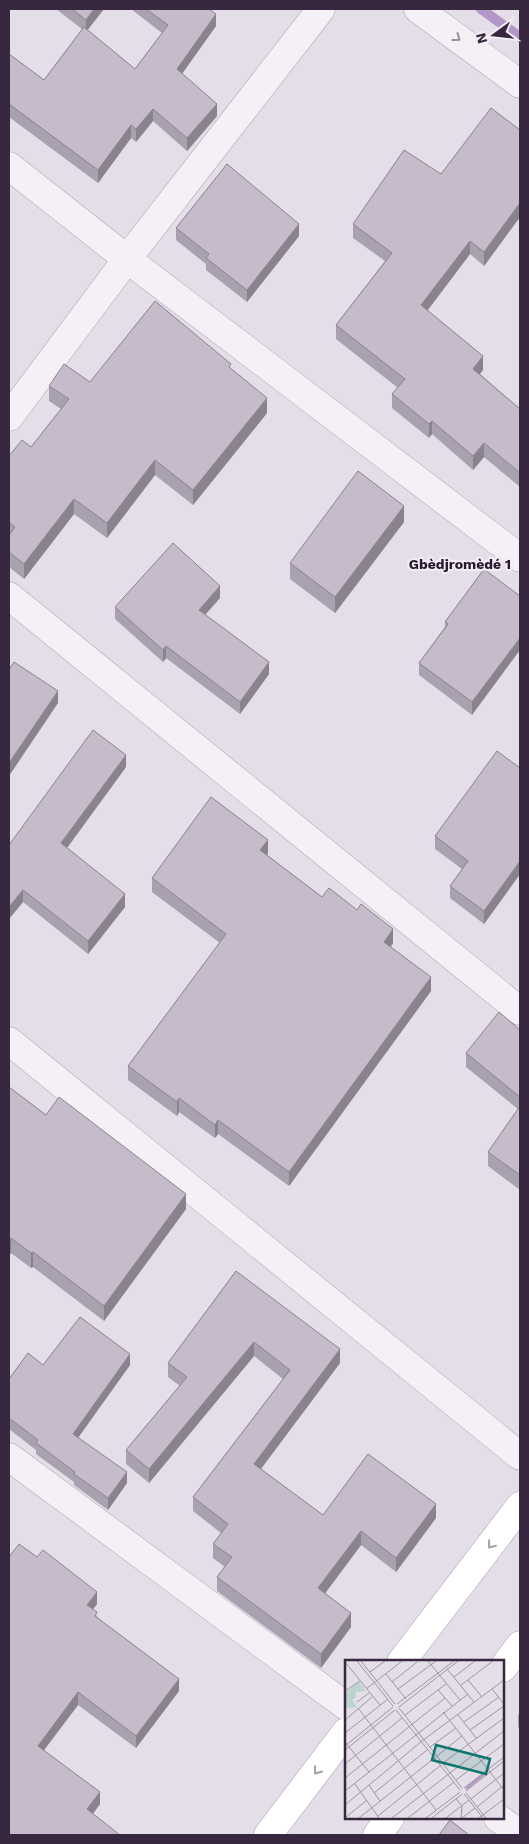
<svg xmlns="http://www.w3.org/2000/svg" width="529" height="1844" font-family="'Work Sans',sans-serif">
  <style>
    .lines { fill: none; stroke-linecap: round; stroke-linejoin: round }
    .stream { stroke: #b397c9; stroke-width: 10 }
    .minor-casing { stroke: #b0a7b5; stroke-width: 29 }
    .major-casing { stroke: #ab9db4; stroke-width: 29 }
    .minor { stroke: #f4f0f6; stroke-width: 28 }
    .major { stroke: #fff; stroke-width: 28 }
    .wall { fill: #a9a1af }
    .shaded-wall { fill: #8a838e }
    .building { fill: #c5bbcb; stroke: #8a838e }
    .oneway { stroke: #968c9a }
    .oneway2 { stroke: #a59ea9 }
    .labels { text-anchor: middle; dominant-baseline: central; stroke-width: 4.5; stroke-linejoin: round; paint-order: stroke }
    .neighbourhood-label { font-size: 14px; font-weight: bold; fill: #29192f; stroke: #f2edf5 }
    .inset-river { fill: none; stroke: #b397c9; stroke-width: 2.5 }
    .inset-road { fill: none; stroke: #9f95a4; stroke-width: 1 }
    .view { fill: #0f766e; fill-opacity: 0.15; stroke: #0f766e; stroke-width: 2.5 }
    .inset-edge { fill: none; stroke: #37273f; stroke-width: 2.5 }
  </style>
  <rect width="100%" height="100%" fill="#e4dee8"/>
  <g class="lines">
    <path class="stream" d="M481 9 520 37"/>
    <defs>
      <g id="minor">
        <path d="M418 9 520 84"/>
        <path d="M9 166 127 259 520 558"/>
        <path d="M9 417 127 259 321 9"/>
        <path d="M9 596 520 1011"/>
        <path d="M9 1041 520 1456"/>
        <path d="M9 1457 346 1706"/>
        <path d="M498 1818 520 1834"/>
      </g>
      <g id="major">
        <path d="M401 1662 520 1506"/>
        <path d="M503 1668 520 1645"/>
        <path d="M268 1835 346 1732"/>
        <path d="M377 1835 390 1818"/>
      </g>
    </defs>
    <use href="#minor" class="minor-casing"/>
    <use href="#major" class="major-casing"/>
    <use href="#minor" class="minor"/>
    <use href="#major" class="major"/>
  </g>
  <g class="wall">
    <path d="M56 9H104L87 30 135 69 162 33 131 9H209L216 26 182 73 217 116 187 151 153 121 136 142 131 138 98 183 9 117V54L44 80 82 29Z"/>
    <path d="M520 130V217L484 266 470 254 427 311 483 370 480 374 520 409V487L484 457 473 470 432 434 429 438 392 408V394L398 388 336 339V325L385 261 353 238V224Z"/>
    <path d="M176 228 299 236 247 302 206 270V264L176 240Z"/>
    <path d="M231 370 267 413 193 505 155 475 107 538 74 514 24 579 9 567V456L31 447 61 409 49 401V386Z"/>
    <path d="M404 522 335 613 290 579V563Z"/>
    <path d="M484 569 472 715 419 675V663L445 627V622Z"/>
    <path d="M220 598 205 614 269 674 240 714 166 658 163 662 115 619V607Z"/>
    <path d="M126 767 67 848 125 907 88 954 23 902 9 919V845Z"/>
    <path d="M520 768V874L484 924 450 898V886L462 869 435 849V836Z"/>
    <path d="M268 853 267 855 322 897 393 943 391 947 431 991 289 1186 218 1134 215 1138 179 1112 177 1116 128 1080V1066L220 943 152 892V878Z"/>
    <path d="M520 1030V1190L488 1166V1152L518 1109 466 1067V1053Z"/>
    <path d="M9 1087 46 1115 186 1209 104 1321 33 1267 31 1268 11 1253Z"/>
    <path d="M236 1271 340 1363 261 1469 323 1515 436 1518 396 1572 361 1545 325 1593 351 1627 321 1668 217 1591V1577L225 1567 213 1558V1544L221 1533 193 1511V1497L283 1379 254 1356 149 1483 126 1464V1450L180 1386 168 1377V1363Z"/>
    <path d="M520 1343V1358L519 1357V1345Z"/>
    <path d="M43 1365H130L78 1437 127 1483 108 1510 74 1485V1482L36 1454V1450L9 1429V1379Z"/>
    <path d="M9 1557 97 1604 93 1609 97 1617 179 1691 136 1748 78 1705 44 1750 100 1804 93 1814 9 1835Z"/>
    <path d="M520 1711V1729L518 1727V1715Z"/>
  </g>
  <g class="shaded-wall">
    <path d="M94 9H104L86 32V20Z"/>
    <path d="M216 14V26L177 81V69Z"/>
    <path d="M217 104V116L187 151V138Z"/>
    <path d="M153 109V121L136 142V129Z"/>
    <path d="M131 125V138L98 183V170Z"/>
    <path d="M520 203V217L484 266V252Z"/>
    <path d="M299 224V236L247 302V290Z"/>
    <path d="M470 241V254L421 319V305Z"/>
    <path d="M483 356V370L473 383V369Z"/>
    <path d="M267 398V413L193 505V490Z"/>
    <path d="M432 421V434L429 438V424Z"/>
    <path d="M484 443V457L473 470V456Z"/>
    <path d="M155 460V475L107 538V523Z"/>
    <path d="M74 499V514L24 579V564Z"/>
    <path d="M404 506V522L335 613V597Z"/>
    <path d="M220 586V598L199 622V610Z"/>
    <path d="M520 638V650L472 715V702Z"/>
    <path d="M166 646V658L163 662V650Z"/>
    <path d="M269 662V674L240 714V702Z"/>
    <path d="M58 691V703L9 776V763Z"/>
    <path d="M126 755V767L61 856V843Z"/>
    <path d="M268 840V853L260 864V850Z"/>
    <path d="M520 861V874L484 924V911Z"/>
    <path d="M23 890V902L9 919V907Z"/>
    <path d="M125 894V907L88 954V941Z"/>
    <path d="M393 929V943L384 955V942Z"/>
    <path d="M431 977V991L289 1186V1172Z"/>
    <path d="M179 1098V1112L177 1116V1102Z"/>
    <path d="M218 1120V1134L215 1138V1125Z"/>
    <path d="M186 1194V1209L104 1321V1306Z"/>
    <path d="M11 1238V1253L9 1256V1241Z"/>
    <path d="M33 1252V1267L31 1268V1253Z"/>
    <path d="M254 1342V1356L149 1483V1469Z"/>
    <path d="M340 1349V1363L254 1478V1464Z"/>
    <path d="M130 1354V1365L73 1445V1434Z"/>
    <path d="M127 1472V1483L108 1510V1498Z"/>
    <path d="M436 1504V1518L396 1572V1558Z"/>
    <path d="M361 1531V1545L318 1603V1588Z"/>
    <path d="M97 1592V1604L87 1617V1605Z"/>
    <path d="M351 1613V1627L321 1668V1654Z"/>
    <path d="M179 1679V1691L136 1748V1736Z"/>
    <path d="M78 1692V1705L38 1758V1746Z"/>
    <path d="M100 1792V1804L87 1821V1809Z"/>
  </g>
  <g class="building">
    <path d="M72 9H94L86 20Z"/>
    <path d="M146 9H209L216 14 177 69 217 104 187 138 153 109 136 129 131 125 98 170 9 104V54L44 80 84 27 135 69 168 25Z"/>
    <path d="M491 108 520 130V203L484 252 470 241 421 305 483 356 473 369 520 409V473L484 443 473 456 432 421 429 424 392 394 405 379 336 325 392 253 353 224 404 150 441 174Z"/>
    <path d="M227 164 299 224 247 290 206 258 209 254 176 228Z"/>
    <path d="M155 301 231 364 229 367 267 398 193 490 155 460 107 523 74 499 24 564 9 552V535L15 527 9 522V456L22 440 31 447 69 399 49 386 64 364 90 382Z"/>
    <path d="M358 471 404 506 335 597 290 563Z"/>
    <path d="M173 543 220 586 199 610 269 662 240 702 166 646 163 650 115 607Z"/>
    <path d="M484 569 520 596V638L472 702 419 663 448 624 445 622Z"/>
    <path d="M14 662 58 691 9 763V670Z"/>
    <path d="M93 730 126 755 61 843 125 894 88 941 23 890 9 907V845Z"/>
    <path d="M497 751 520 768V861L484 911 450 886 468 861 435 836Z"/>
    <path d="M211 797 268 840 260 850 322 897 329 888 357 910 361 904 393 929 384 942 431 977 289 1172 218 1120 215 1125 179 1098 177 1102 128 1066 226 934 152 878Z"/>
    <path d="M499 1012 520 1030V1097L466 1053Z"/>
    <path d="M9 1087 46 1115 59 1097 186 1194 104 1306 33 1252 31 1253 11 1238 9 1241Z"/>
    <path d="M520 1106V1175L488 1152Z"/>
    <path d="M236 1271 340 1349 254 1464 323 1515 368 1454 436 1504 396 1558 361 1531 318 1588 351 1613 321 1654 217 1577 232 1557 213 1544 228 1524 193 1497 290 1370 254 1342 149 1469 126 1450 187 1377 168 1363Z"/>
    <path d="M80 1317 130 1354 73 1434 127 1472 108 1498 74 1474 75 1472 36 1443 38 1440 9 1418V1379L28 1353 43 1365Z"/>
    <path d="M19 1544 37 1557 43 1550 97 1592 87 1605 97 1612 95 1616 179 1679 136 1736 78 1692 38 1746 100 1792 87 1809 120 1835H9V1557Z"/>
    <path d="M450 1820 469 1835H439Z"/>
  </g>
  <defs><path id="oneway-chevron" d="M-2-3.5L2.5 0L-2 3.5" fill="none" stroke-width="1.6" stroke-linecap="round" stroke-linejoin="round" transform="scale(1.25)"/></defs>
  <use class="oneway" href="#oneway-chevron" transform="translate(457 38) rotate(36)"/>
  <g class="oneway2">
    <use href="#oneway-chevron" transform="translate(491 1545) rotate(128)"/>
    <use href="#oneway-chevron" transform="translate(317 1771) rotate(127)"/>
  </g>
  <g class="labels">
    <g class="neighbourhood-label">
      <text x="460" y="564">Gbèdjromèdé 1</text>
    </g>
  </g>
  <g transform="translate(345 1660)">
    <rect width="159" height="159" fill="#e4dee8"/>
    <path d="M14 22 21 31 10 32 11 37 7 40 12 47 0 48V33Z" fill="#bed2ce"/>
    <path class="inset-river" d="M121 129 140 113"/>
    <path class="inset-road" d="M12 1 48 46M16 1 50 44M83 1 115 40M0 2 35 45M102 9 129 42M25 12 40 1M41 14 61 39M109 17 130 1M123 20 137 37M47 22 72 2M116 25 148 1M21 29 57 1M53 29 91 1M147 29 159 44M93 30 107 46M0 31 15 21M12 42 24 33M52 44 109 1M54 47 113 1M13 48 91 150M54 48 117 128M51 50 115 130M98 52 159 130M60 55 101 24M113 55 132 79M0 60 27 37M119 62 154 37M125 70 159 46M0 73 43 39M0 82 24 112M0 86 48 47M85 87 111 68M0 90 50 50M98 103 159 58M0 104 57 58M0 118 100 38M111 120 159 84M10 124 34 158M24 125 35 141M119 128 159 97M0 131 123 34M121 131 159 101M29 133 82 90M121 133 141 158M119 134 138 158M111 139 117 146 116 158M126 139 159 113M0 145 77 81 159 20M132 147 159 125M33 156 96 105M0 158 22 140M14 158 117 76M47 158 159 71M63 158 109 122M81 158 115 132M87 158 117 134M101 158 124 140M117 158 130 148M134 158 159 139"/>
    <path class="view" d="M91 85 145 99 141 114 87 100Z"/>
    <rect width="159" height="159" class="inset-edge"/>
  </g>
  <rect width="529" height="1844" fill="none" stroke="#37273f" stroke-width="20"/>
  <g transform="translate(494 35) rotate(255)" stroke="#f2edf5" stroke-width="4" paint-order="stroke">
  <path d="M0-4L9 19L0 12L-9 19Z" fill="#37273f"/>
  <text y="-8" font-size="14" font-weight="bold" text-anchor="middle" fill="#37273f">N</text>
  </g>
</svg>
